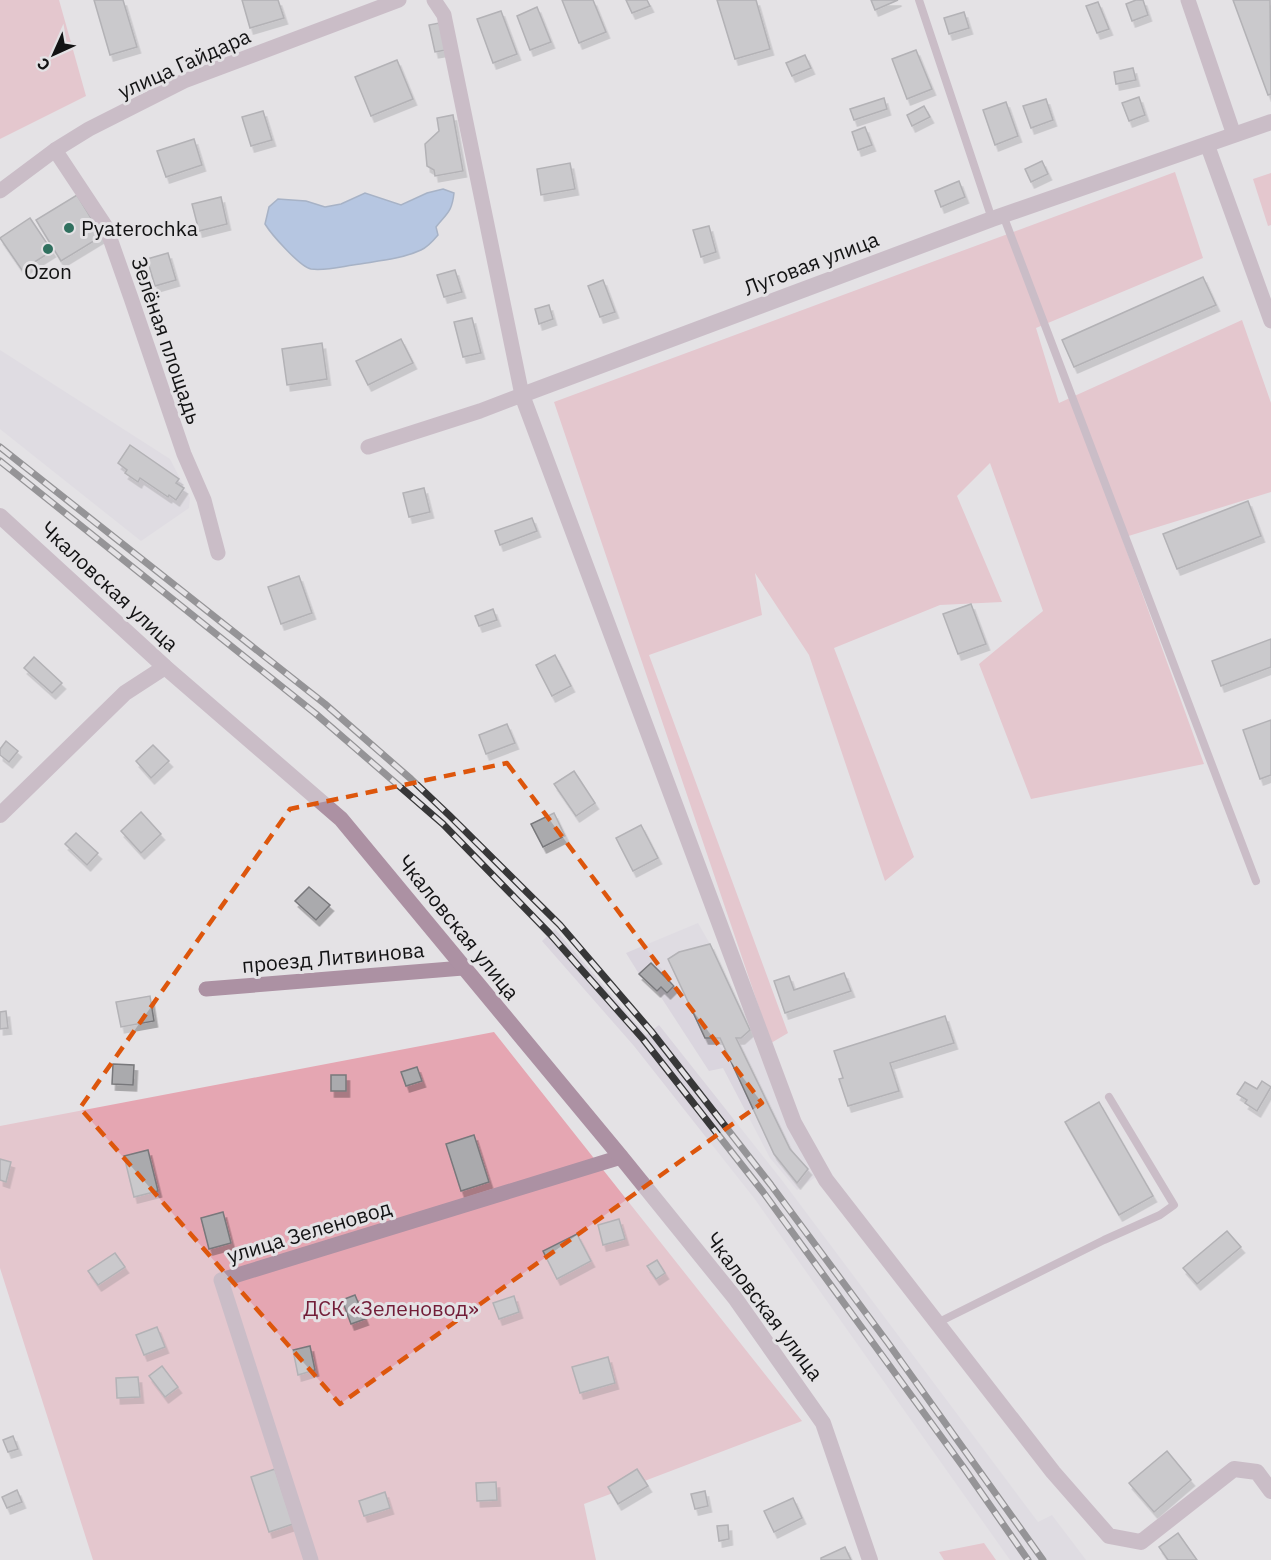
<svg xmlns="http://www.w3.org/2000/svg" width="1271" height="1560" font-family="'IBM Plex Sans',sans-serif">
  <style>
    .built { fill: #dad5de }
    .green { fill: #e5a6b2 }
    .water { fill: #7ea5db; stroke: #5e799f; stroke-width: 1.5 }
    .building { fill: #aaaaad; stroke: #78787b; stroke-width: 1.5; filter: url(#shadow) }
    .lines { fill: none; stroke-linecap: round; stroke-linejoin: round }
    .service { stroke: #ac91a3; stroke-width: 8 }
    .minor { stroke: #ac91a3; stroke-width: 15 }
    .tertiary { stroke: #ac91a3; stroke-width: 16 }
    .rail-casing { stroke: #373738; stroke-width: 7 }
    .rail { stroke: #e4e2e5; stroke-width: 4.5; stroke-dasharray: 14; stroke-linecap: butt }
    .marked { fill: none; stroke: #dd560c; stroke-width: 4.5; stroke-dasharray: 12 8; stroke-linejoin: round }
    .poi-dot { fill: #30705f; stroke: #e4e2e5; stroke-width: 2 }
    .labels { text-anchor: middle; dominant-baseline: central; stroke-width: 6; stroke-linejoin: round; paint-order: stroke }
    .street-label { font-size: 21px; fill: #131314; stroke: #e4e2e5 }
    .poi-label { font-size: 21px; fill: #131314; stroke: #e4e2e5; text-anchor: start }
    .park-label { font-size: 21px; fill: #721d38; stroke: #e4e2e5 }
  </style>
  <defs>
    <filter id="shadow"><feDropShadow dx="3.5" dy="6" stdDeviation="0" flood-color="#0004"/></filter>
  </defs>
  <rect width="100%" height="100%" fill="#e4e2e5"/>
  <g class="built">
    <path d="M0 350 170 459 190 498 189 508 141 541 0 429Z"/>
    <path d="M698 923 710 944 750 1030 790 1129 820 1174 797 1190 770 1158 723 1068 709 1071 657 991 639 974 626 953Z"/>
    <path d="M555 929 646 1035 659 1025 781 1179 1038 1522 1052 1515 1086 1560H1010L754 1198 634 1046 542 941Z"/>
  </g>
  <g class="green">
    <path d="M0 0H59L86 96 0 139Z"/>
    <path d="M1175 172 1203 258 1036 328 1059 403 1242 320 1271 403V492L1122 538 1204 764 1031 799 979 664 1043 611 990 463 957 496 1002 602 940 605 834 648 914 857 885 881 809 655 755 573 762 615 649 655 788 1033 771 1043 554 402Z"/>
    <path d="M1271 173V225L1268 226 1253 179Z"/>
    <path d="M494 1032 802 1421 584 1504 596 1560H93L0 1268V1126Z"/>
    <path d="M984 1543 996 1560H944L939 1552Z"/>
  </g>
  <path class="water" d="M443 189 454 193C452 212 447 213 436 227L438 235C433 241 428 247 421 250 399 260 376 261 353 265 340 267 324 271 311 269 300 267 271 234 265 224L269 207 278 199 306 201 325 207 341 204 365 193 401 205 427 193Z"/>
  <g class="building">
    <path d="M94 0H123L137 47 110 55Z"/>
    <path d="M242 0H278L284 18 250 28Z"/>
    <path d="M562 0H593L606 32 579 43Z"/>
    <path d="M626 0H647L650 6 632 13Z"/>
    <path d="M717 0H756L770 49 735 59Z"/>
    <path d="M871 0H898L875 10Z"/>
    <path d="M1136 0H1143L1148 15 1132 21 1126 4Z"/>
    <path d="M1233 0H1270L1271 94 1268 95Z"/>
    <path d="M1098 2 1109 29 1097 33 1086 6Z"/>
    <path d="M537 7 551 42 530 50 517 16Z"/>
    <path d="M501 11 517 54 493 63 477 19Z"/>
    <path d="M964 12 969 28 949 34 944 18Z"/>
    <path d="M439 23 446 50 435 52 429 25Z"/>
    <path d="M916 50 932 89 907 99 892 59Z"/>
    <path d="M805 55 811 68 792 76 786 63Z"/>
    <path d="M397 60 413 99 371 116 355 77Z"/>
    <path d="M1133 68 1136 80 1116 84 1114 72Z"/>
    <path d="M1139 97 1145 115 1129 121 1122 103Z"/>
    <path d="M884 98 887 109 854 120 850 109Z"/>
    <path d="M1046 99 1053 120 1031 128 1023 106Z"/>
    <path d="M1006 102 1018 136 995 145 983 110Z"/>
    <path d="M924 106 930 117 912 126 907 115Z"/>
    <path d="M263 111 272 140 251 146 242 117Z"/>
    <path d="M453 115 463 171 435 176 434 170 427 166 425 144 439 131 437 118Z"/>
    <path d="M865 127 872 145 858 150 852 132Z"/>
    <path d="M194 139 202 165 166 177 157 151Z"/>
    <path d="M1042 161 1048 174 1031 182 1025 169Z"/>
    <path d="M570 163 575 189 541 195 537 169Z"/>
    <path d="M959 181 965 197 941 207 935 191Z"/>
    <path d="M77 195 102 236 61 261 36 220Z"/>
    <path d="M221 197 227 224 199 231 192 204Z"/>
    <path d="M30 218 52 251 22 270 0 238Z"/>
    <path d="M709 226 716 252 701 257 693 230Z"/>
    <path d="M168 253 176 280 155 286 147 259Z"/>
    <path d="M455 270 462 292 444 297 437 275Z"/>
    <path d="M1203 277 1216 305 1074 367 1062 340Z"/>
    <path d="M603 280 615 312 600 317 588 286Z"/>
    <path d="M549 305 553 319 539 324 535 309Z"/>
    <path d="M472 318 481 353 463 357 454 322Z"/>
    <path d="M401 339 413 363 368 385 356 361Z"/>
    <path d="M322 343 327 379 287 385 282 349Z"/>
    <path d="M130 445 179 479 176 483 184 488 176 500 169 495 168 497 140 478 138 482 125 473 127 470 118 463Z"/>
    <path d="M424 488 430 512 409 517 403 493Z"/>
    <path d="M1248 501 1261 536 1177 569 1163 534Z"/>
    <path d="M532 518 537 531 500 545 495 531Z"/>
    <path d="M299 576 312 613 281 624 268 587Z"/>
    <path d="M971 604 986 644 958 654 943 614Z"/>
    <path d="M493 609 497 620 479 626 475 616Z"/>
    <path d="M1271 639V667L1221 686 1212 661Z"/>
    <path d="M555 655 571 686 552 696 536 665Z"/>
    <path d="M34 657 62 683 52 693 24 668Z"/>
    <path d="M1271 720V775L1260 779 1243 730Z"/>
    <path d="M507 724 515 743 486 754 479 735Z"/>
    <path d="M6 741 18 751 9 762 0 755V749Z"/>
    <path d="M153 745 169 761 151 778 136 761Z"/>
    <path d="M574 771 595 803 576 816 554 784Z"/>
    <path d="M141 812 161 834 141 853 121 831Z"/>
    <path d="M554 813 565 836 543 847 531 824Z"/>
    <path d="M641 825 658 858 633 871 616 838Z"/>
    <path d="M76 833 98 853 87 865 65 844Z"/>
    <path d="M309 887 330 905 316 920 295 901Z"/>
    <path d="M710 944 750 1030 741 1038H736L790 1149 808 1169 797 1183 774 1154 720 1038H705L668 959 679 952Z"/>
    <path d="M651 963 674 986 667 993 661 987 657 991 639 974Z"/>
    <path d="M844 973 851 991 785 1013 774 981 789 976 794 990Z"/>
    <path d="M150 996 154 1021 121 1027 116 1002Z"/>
    <path d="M6 1011 8 1028 0 1029V1012Z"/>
    <path d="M945 1016 954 1043 890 1063 899 1091 848 1106 839 1079 843 1078 834 1051Z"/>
    <path d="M113 1064 134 1065 133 1085 112 1084Z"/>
    <path d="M417 1067 422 1081 406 1086 401 1072Z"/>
    <rect x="331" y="1075" width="15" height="16"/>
    <path d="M1262 1081 1271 1087 1257 1111 1245 1103 1247 1100 1237 1094 1245 1082 1257 1089Z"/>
    <path d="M1099 1102 1153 1196 1119 1215 1065 1122Z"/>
    <path d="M474 1135 489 1182 461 1191 446 1144Z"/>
    <path d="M148 1150 158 1191 134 1197 124 1156Z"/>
    <path d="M0 1159 11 1162 6 1182 0 1180Z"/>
    <path d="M223 1212 231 1243 209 1249 201 1218Z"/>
    <path d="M619 1219 625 1239 603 1245 598 1225Z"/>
    <path d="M1227 1231 1241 1247 1197 1284 1183 1268Z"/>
    <path d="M577 1234 591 1261 557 1279 543 1251Z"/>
    <path d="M115 1253 125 1267 98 1285 88 1271Z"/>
    <path d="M657 1260 665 1273 656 1279 647 1266Z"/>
    <path d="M355 1295 365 1319 351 1324 342 1300Z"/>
    <path d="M514 1296 519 1312 499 1319 493 1303Z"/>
    <path d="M157 1327 165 1347 144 1355 136 1335Z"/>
    <path d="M310 1346 315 1370 298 1375 293 1350Z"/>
    <path d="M608 1357 615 1383 580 1393 572 1367Z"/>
    <path d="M162 1366 178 1387 165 1397 149 1376Z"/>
    <path d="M138 1377 140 1397 117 1398 116 1378Z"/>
    <path d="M13 1436 18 1449 8 1452 3 1440Z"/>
    <path d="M1167 1451 1191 1480 1154 1512 1129 1483Z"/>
    <path d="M275 1469 293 1524 269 1532 251 1477Z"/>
    <path d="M637 1469 648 1486 618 1504 608 1487Z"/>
    <path d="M496 1482 497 1500 477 1501 476 1483Z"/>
    <path d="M17 1490 22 1502 7 1508 2 1497Z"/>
    <path d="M705 1491 708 1506 695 1509 691 1494Z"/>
    <path d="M385 1492 390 1508 364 1516 359 1501Z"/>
    <path d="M793 1498 802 1518 774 1532 764 1511Z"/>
    <path d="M728 1525 729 1539 719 1541 717 1526Z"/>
    <path d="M1178 1533 1197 1560H1168L1159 1547Z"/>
    <path d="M845 1547 851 1560H821V1558Z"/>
  </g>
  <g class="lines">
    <g class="service">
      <path d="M919 0 992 219"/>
      <path d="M1003 215 1256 881"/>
      <path d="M937 1323 1104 1240 1160 1215 1174 1205 1109 1097"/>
    </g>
    <g class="minor">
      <path d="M1188 0 1234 135"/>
      <path d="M1207 144 1271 321"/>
      <path d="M55 150 106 227 131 298 184 454 204 500 218 553"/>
      <path d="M0 191 55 150 89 129 184 81 399 0"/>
      <path d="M368 447 480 411 522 395 445 20 444 15 434 0"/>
      <path d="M206 989 463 968"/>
      <path d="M311 1560 221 1280 621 1157"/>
    </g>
    <g class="tertiary">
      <path d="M1271 122 992 219 522 395 794 1123 826 1180 1053 1472 1109 1536 1141 1542 1234 1469 1257 1472 1271 1491"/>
      <path d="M0 516 165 667 341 819 621 1157 735 1298 823 1423 870 1560"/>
      <path d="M0 815 125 693 165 667"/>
    </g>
    <defs>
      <g id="rail">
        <path d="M0 447 325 704 411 779 450 816 560 925 651 1031 771 1185 888 1343 1043 1560"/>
        <path d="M0 461 316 714 443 824 550 934 643 1039 763 1192 964 1468 1028 1560"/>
      </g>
    </defs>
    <use href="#rail" class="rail-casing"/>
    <use href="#rail" class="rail"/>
  </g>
  <path d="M0 0H1271V1560H0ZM507 763 762 1103 340 1404 80 1108 290 809Z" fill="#e4e2e5" fill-opacity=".55" fill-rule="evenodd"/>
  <path class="marked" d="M507 763 762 1103 340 1404 80 1108 290 809Z"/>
  <g class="poi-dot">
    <circle cx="69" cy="228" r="6"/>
    <circle cx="48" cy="249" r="6"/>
  </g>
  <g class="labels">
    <g class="street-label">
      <text transform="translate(184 63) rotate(-24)">улица Гайдара</text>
      <text transform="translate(811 263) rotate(-21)">Луговая улица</text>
      <text transform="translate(167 340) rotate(71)">Зелёная площадь</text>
      <text transform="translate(110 586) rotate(43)">Чкаловская улица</text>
      <text transform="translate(459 927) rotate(51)">Чкаловская улица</text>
      <text transform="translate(333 957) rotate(-5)">проезд Литвинова</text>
      <text transform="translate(309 1231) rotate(-17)">улица Зеленовод</text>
      <text transform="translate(765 1306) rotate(53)">Чкаловская улица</text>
    </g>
    <g class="poi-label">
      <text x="81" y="228">Pyaterochka</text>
      <text x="48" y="271" text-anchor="middle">Ozon</text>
    </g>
    <g class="park-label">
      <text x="391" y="1308">ДСК «Зеленовод»</text>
    </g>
  </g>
  <g transform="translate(54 54) rotate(225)" stroke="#e4e2e5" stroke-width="4.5" paint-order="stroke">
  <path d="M0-4.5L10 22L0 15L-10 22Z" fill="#131314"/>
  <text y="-9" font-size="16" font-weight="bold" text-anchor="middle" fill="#131314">С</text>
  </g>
</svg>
